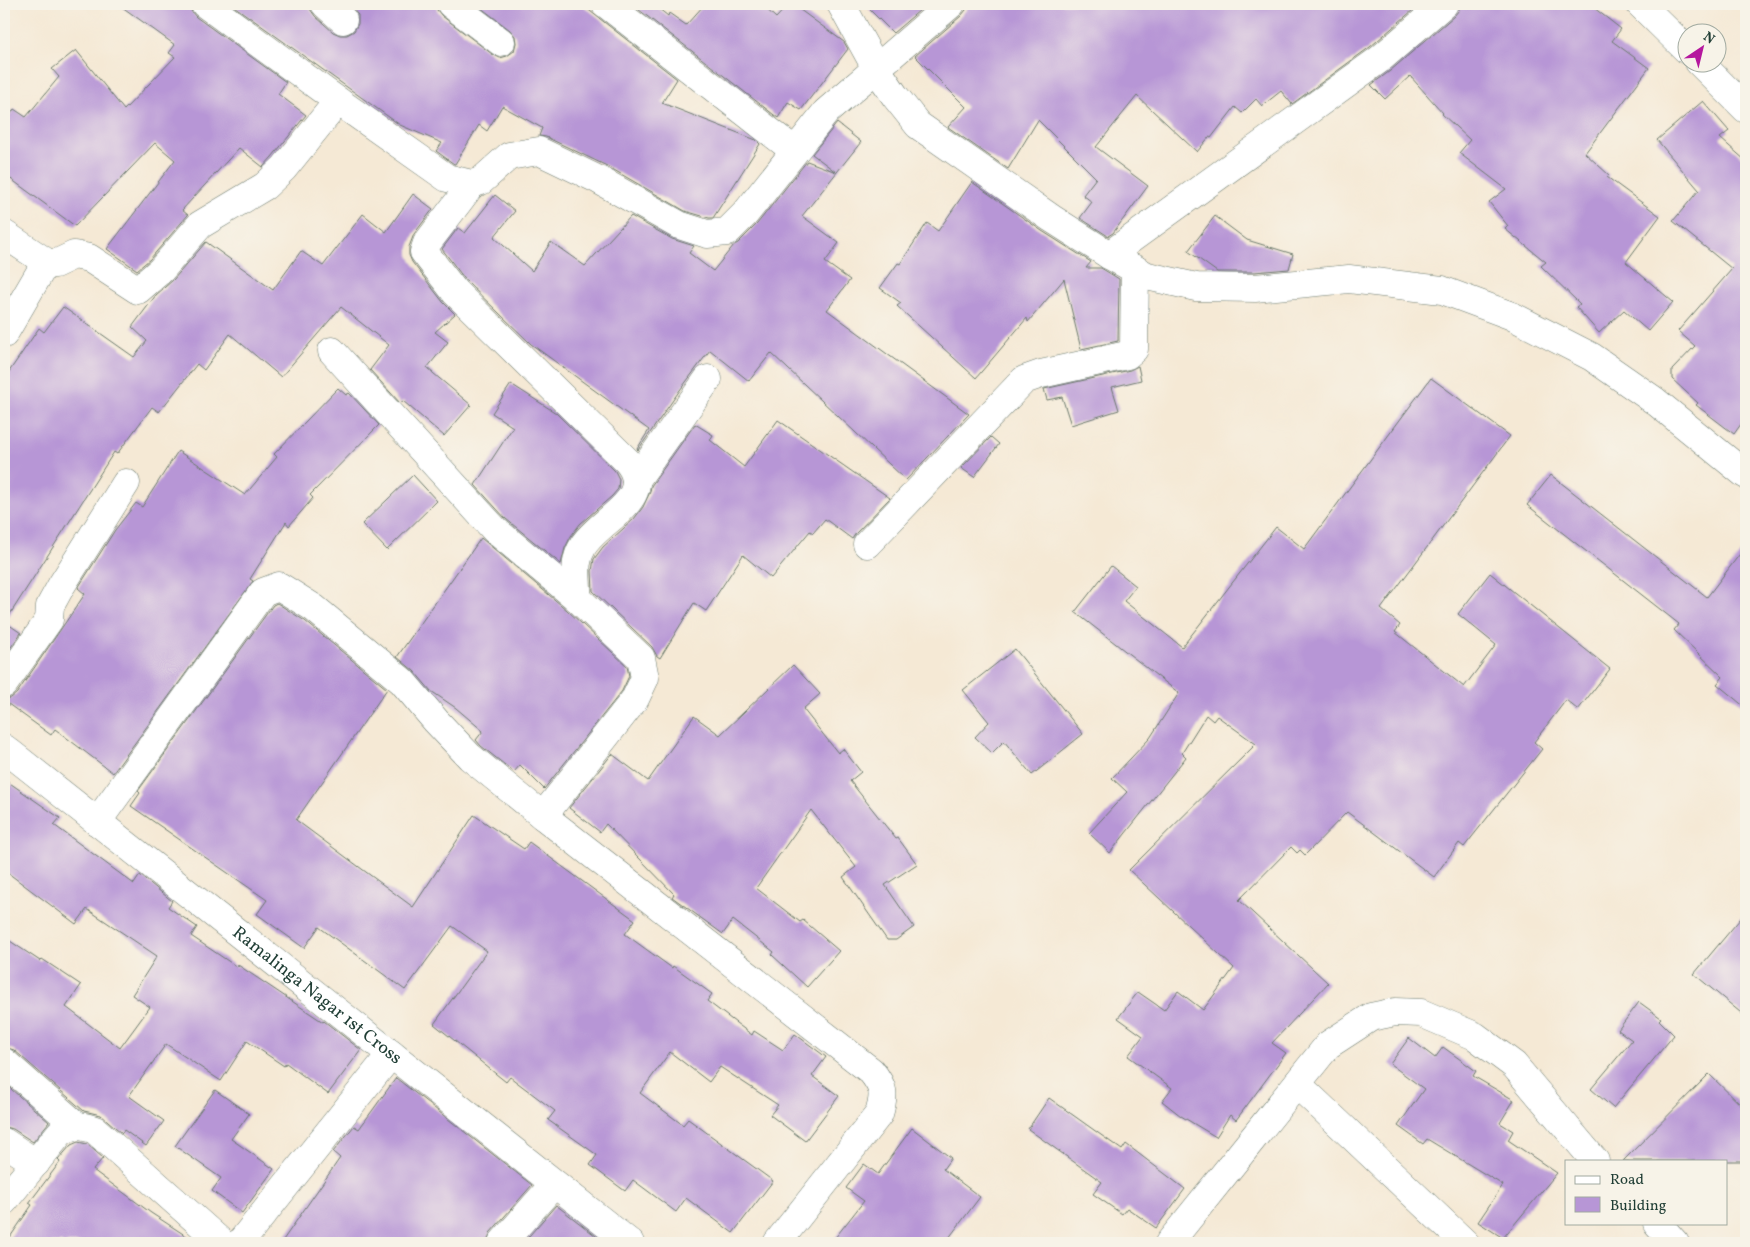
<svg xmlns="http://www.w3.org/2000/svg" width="1750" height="1247" font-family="Vollkorn,serif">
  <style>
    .building { fill: #b796d6 }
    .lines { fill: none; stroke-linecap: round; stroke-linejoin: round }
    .minor-casing { stroke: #6a796c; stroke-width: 29 }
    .minor { stroke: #fff; stroke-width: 28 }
    .labels { text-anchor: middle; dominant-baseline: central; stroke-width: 4; stroke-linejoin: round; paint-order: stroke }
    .street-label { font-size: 18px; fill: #1f3d34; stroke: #f7f3e8 }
  </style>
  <rect width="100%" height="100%" fill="#f7f3e8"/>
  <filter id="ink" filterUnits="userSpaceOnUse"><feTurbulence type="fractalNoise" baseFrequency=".02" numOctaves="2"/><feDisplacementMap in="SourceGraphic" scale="10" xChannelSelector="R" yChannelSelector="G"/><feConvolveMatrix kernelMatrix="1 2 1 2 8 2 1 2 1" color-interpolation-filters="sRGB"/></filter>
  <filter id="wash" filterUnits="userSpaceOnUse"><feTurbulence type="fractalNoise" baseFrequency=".0096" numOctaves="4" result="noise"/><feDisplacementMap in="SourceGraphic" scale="20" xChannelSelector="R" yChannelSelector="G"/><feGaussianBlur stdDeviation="1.12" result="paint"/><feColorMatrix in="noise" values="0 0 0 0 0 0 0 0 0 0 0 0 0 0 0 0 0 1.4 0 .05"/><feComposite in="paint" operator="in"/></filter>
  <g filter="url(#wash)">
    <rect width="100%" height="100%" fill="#f5e9d5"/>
    <g id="blocks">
      <g class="building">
        <path d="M118 4H190L191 11 196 17 286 82 278 94 306 115 272 157 263 167 239 148 182 210 188 215 150 259 137 270 107 249 175 160 155 143 75 226 4 174V124L14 109 26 117 59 77 52 69 76 50 124 110 175 57 169 53 175 45Z"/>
        <path d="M231 4H310V9L315 16 333 32 340 35H347L354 31 358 24V15L348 4H436L437 10 442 16 492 54 500 58 507 56 514 51 516 43 515 36 510 30 476 4H581L677 79 662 103 756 140 760 144 713 218H709L685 211 607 166 546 137 539 136 542 128 502 106 487 131 479 125 455 164H454L436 151 442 143 400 125Z"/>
        <path d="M636 4H653L668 16 669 13 686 25 705 4H761L776 18 789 4H792L844 42 848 49 801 110 788 102 778 118 634 6Z"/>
        <path d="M864 4H927L893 33Z"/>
        <path d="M966 4H1420L1370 47 1292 104 1281 91 1262 106 1256 99 1242 113 1235 107 1211 138 1209 137 1197 152 1137 96 1096 147 1148 186 1113 233 1108 236 1080 218 1092 202 1083 195 1096 178 1038 120 1008 169 948 127 966 107 915 56 961 16 966 10Z"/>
        <path d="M1459 4H1589L1621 29 1612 41 1649 68 1585 153 1609 175 1607 177 1660 216 1626 262 1673 302 1648 331 1624 310 1599 333 1576 307 1580 304 1541 266 1546 262 1505 229 1508 226 1489 202 1506 189 1459 153 1470 140 1442 114 1443 113 1410 76 1385 99 1371 85 1390 71 1454 16 1459 10Z"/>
        <path d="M1703 101 1729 131 1720 138 1746 161V417L1734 434 1696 405 1698 403 1672 379V370L1695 346 1678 331 1732 269 1673 221 1699 190 1657 140Z"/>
        <path d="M837 123 861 142 802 216 839 243 825 262 850 280 827 310 969 414 906 480 771 353 749 381 710 350 680 390 638 450 637 449 649 430 531 344 467 282 442 249 458 228 465 233 495 195 515 211 494 237 532 271 551 242 585 266 631 216 672 239 694 246 689 253 713 271 734 245 738 243 757 224 807 161 836 172 812 154Z"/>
        <path d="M972 182 1042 231 1091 262 1086 268H1101L1119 279 1118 341 1081 349 1064 279 1028 322 1027 318 976 378 897 306 901 303 880 288 898 263 900 264 927 223 938 231Z"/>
        <path d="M413 194 433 209 414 234 409 247V255L412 262 443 302 455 314 435 332 448 342 427 368 471 405 444 436 403 401 400 403 370 370 389 345 341 307 281 377 230 334 204 370 197 364 159 412 152 407 117 454 114 452 5 622 21 633 4 657V379L39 328 44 332 63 307 134 357 147 341 132 327 156 295 173 280 206 242 273 290 301 251 323 266 363 214 386 232Z"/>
        <path d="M1215 216 1247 240 1293 254 1289 269 1254 272H1217L1188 251Z"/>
        <path d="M1138 366 1141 380 1112 387 1119 410 1071 425 1062 397 1047 400 1044 389 1130 370Z"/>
        <path d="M1431 378 1510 436 1381 609 1400 625 1395 632 1464 687 1496 645 1458 614 1490 573 1610 669 1578 710 1566 700 1534 742 1542 749 1464 847 1459 843 1434 877 1347 812 1305 855 1300 850 1297 853 1291 847 1239 900 1328 983 1272 1043 1286 1053 1236 1120 1230 1115 1216 1137 1181 1116 1162 1101 1172 1088 1128 1056 1143 1036 1118 1018 1138 992 1164 1010 1178 991 1203 1010 1234 968 1129 870 1256 744 1217 716 1213 721 1206 715 1182 753 1186 757 1110 853 1089 833 1127 792 1112 778 1150 738 1179 693 1075 612 1111 566 1136 586 1124 601 1182 647 1276 527 1304 549Z"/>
        <path d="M511 384 556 413 615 471 619 479 618 489 612 496 580 524 571 536 565 548 561 564 506 519 475 485 513 427 492 413Z"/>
        <path d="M338 388 346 395 349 393 379 425 310 495 313 498 289 526 286 522 250 579 253 581 113 773 55 729 51 735 4 701V699L11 698 17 693 85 594 78 588 115 530 136 503 142 507 178 451 245 495 277 457 274 454Z"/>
        <path d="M778 420 890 498 856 533 852 539 825 519 813 533 810 531 771 578 743 555 706 611 694 603 660 658 657 656 652 647 593 591 592 571 594 559 603 547 634 519 643 507 650 492 651 486 695 424 713 435 710 440 744 467Z"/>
        <path d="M991 437 999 444 974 477 961 468Z"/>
        <path d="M413 475 437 501 387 550 362 524Z"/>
        <path d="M1551 475 1707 597 1746 546V708L1717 684 1723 677 1674 630 1679 624 1527 505Z"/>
        <path d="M481 538 567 610 627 666 629 676 622 691 544 789 520 765 514 772 481 746 476 740 483 731 456 708 431 691 414 671 397 657Z"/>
        <path d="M277 603 305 621 387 689 296 820 413 907 474 815 524 849 529 842 635 920 625 934 672 968 673 966 712 994 707 1001 752 1035 754 1031 783 1050 795 1034 826 1057 812 1076 839 1096 805 1141 770 1115 778 1105 720 1067 709 1082 670 1052 640 1093 683 1125 688 1119 773 1181 733 1233 686 1198 676 1212 633 1180 625 1191 590 1165 597 1155 548 1120 555 1111 510 1077 506 1082 434 1024 487 951 452 926 405 990 319 927 304 948 257 914 267 900 131 806 140 793 138 791 273 605Z"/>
        <path d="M1015 649 1083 734 1032 775 1004 741 992 753 975 737 989 722 963 690Z"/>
        <path d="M793 665 820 694 803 709 838 753 843 749 861 772 850 781 896 839 898 838 917 864 885 885 914 927 896 940H887L843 877 856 867 811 810 756 888 800 922 803 920 839 951 807 987 772 955 774 952 733 920 723 934 672 897 674 894 606 824 600 832 569 808 612 754 648 781 694 716 720 735Z"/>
        <path d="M4 779 60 818 54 825 134 884 140 875 172 901 168 907 197 927 191 936 237 967 238 965 323 1022 324 1021 361 1050 328 1094 286 1063 284 1066 247 1041 221 1081 166 1044 129 1096 164 1121 146 1146 124 1130 122 1133 101 1115 84 1111 14 1050 4 1047V937L40 961 42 959 81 985 66 1007 120 1048 150 1007 132 995 157 956 87 909 76 924 4 870Z"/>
        <path d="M1746 912V1017L1694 974Z"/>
        <path d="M1639 1002 1661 1018 1659 1020 1674 1035 1613 1108 1591 1089 1632 1040 1618 1030Z"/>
        <path d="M1409 1038 1435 1058 1443 1047 1476 1071 1473 1076 1514 1100 1500 1123 1513 1131 1508 1140 1557 1173 1503 1238 1478 1222 1503 1185 1427 1139 1423 1144 1398 1126 1424 1089 1390 1064Z"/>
        <path d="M1709 1074 1746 1110V1161H1623Z"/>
        <path d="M396 1078 532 1185 490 1233 487 1243H281L340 1158 333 1152 354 1126 359 1129Z"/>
        <path d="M4 1083 49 1122 33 1142 13 1129 4 1127Z"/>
        <path d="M215 1090 249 1114 231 1139 274 1169 242 1213 212 1191 221 1178 175 1146Z"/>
        <path d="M1049 1098 1122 1150 1126 1144 1185 1189 1156 1228 1127 1208 1122 1214 1093 1194 1102 1182 1028 1129Z"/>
        <path d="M912 1128 951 1158 943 1169 980 1197 945 1243H831L864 1201 846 1188 864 1164 878 1174Z"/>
        <path d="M78 1142 87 1144 103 1158 93 1170 151 1213 197 1243H6L32 1205 29 1203 60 1162 58 1160 71 1145Z"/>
        <path d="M556 1205 605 1243H523Z"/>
      </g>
    </g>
  </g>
  <g filter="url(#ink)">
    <use href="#blocks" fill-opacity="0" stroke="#6a796c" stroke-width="1"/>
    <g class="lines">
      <defs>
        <g id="minor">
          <path d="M205 4 338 101 447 178 472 184 481 181 509 156 539 151 599 180 679 225 707 234 727 232 745 214 826 112 951 4"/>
          <path d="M325 4 343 20"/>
          <path d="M451 4 501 42"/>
          <path d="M606 4 795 151"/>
          <path d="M841 4 876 68 895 96 918 125 1051 218 1109 255 1147 276 1196 287 1255 288 1349 279 1442 290 1512 316 1592 357 1655 401 1746 475"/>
          <path d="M1640 4 1688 51"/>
          <path d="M1699 62 1746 109"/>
          <path d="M472 184 427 243 424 252 455 292 627 461C658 499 600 518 583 546 572 564 578 578 577 598"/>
          <path d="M4 234 46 262 55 264 74 255 89 258 138 290 161 270 200 225 265 186 284 168 338 101"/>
          <path d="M1109 255 1380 59 1444 4"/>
          <path d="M4 334 46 262"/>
          <path d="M332 351 495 530 577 598 641 658 645 678 635 699 543 816 871 1071C884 1087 885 1094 879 1114L777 1243"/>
          <path d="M636 480 708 379"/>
          <path d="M867 544 1024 380 1041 374 1127 355 1134 349 1135 269"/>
          <path d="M4 684 49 620 50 606 61 586 126 483"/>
          <path id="s1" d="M4 748 630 1243"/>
          <path d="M97 822 263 592 279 586 314 608 402 681 436 721 470 757 543 816"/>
          <path d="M4 1062 77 1126"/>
          <path d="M1297 1084 1465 1243"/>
          <path d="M4 1142 36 1163"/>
          <path d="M4 1201 60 1133C72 1124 82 1125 95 1130L222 1243"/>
          <path d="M1657 1223 1675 1243"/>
          <path d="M240 1243 391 1054"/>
          <path d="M502 1243 554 1184"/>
          <path d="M1169 1243 1328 1045 1371 1017 1395 1012 1421 1013 1475 1036 1514 1065 1595 1161"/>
        </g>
      </defs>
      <use href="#minor" class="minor-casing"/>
      <use href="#minor" class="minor"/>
    </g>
  </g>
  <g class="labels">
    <g class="street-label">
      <text stroke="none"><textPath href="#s1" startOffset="399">Ramalinga Nagar 1st Cross</textPath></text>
    </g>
  </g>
  <rect width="1750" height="1247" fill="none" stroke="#f7f3e8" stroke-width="20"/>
  <rect x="1565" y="1160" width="162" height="65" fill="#f7f3e8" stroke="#a1aaa0"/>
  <rect x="1575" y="1176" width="25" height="8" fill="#ffffff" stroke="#a1aaa0"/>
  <text x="1610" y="1184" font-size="15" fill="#1f3d34">Road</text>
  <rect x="1575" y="1197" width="25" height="15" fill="#b796d6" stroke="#a1aaa0"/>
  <text x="1610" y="1210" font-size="15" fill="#1f3d34">Building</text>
  <g transform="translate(1702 48) rotate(35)"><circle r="24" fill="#f7f3e8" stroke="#a1aaa0"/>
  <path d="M0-4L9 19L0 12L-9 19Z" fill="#b5179e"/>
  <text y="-8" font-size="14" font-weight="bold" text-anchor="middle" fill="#1f3d34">N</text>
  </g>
</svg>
